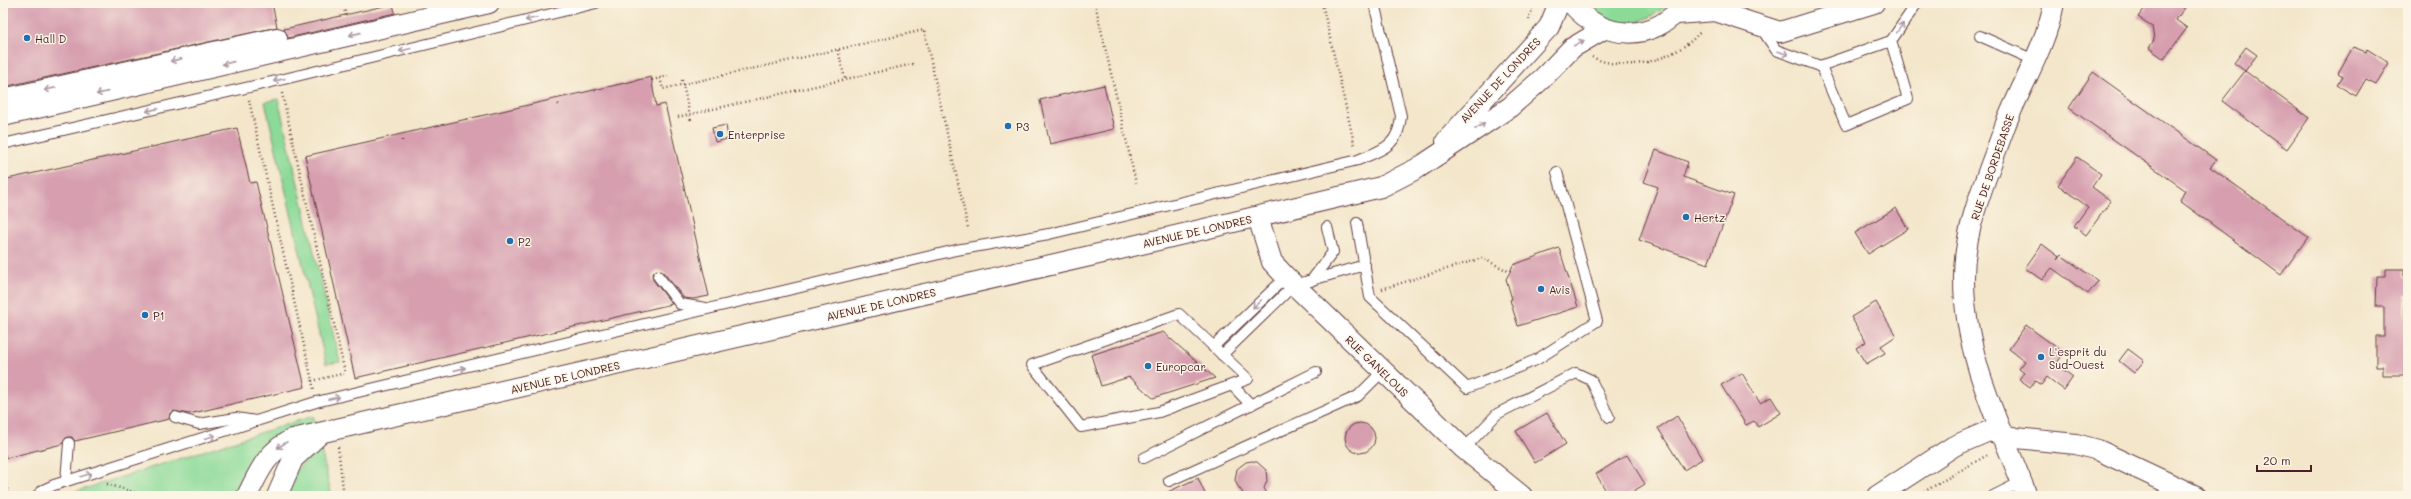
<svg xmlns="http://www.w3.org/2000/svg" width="2411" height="499" font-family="Mali,sans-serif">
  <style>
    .green { fill: #8bda98; stroke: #6a7c62 }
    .building { fill: #d69eaf }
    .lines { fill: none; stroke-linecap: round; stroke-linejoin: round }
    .lane-casing { stroke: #633d43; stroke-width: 12 }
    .street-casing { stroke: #633d43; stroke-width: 22 }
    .path { stroke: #633d43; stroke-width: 2.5; stroke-dasharray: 1 3; stroke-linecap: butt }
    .lane { stroke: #fff; stroke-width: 10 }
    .street { stroke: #fff; stroke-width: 20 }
    .oneway { stroke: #ae9aa0 }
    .poi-dot { fill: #1f6fb2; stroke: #fcf5e5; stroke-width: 1.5 }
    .labels { text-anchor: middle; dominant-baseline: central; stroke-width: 3; stroke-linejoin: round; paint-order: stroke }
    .poi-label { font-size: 11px; fill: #4a1f2b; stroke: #fcf5e5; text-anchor: start }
    .street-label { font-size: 11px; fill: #4a1f2b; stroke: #fcf5e5 }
  </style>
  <rect width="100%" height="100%" fill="#fcf5e5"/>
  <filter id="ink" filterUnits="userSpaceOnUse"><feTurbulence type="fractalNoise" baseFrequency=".025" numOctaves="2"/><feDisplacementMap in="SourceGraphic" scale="8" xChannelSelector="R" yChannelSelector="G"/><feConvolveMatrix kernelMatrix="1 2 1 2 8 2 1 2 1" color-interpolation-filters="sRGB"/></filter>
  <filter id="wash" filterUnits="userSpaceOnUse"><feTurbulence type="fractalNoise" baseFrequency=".012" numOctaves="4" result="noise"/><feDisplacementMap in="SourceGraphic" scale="16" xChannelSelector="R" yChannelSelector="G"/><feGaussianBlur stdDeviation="0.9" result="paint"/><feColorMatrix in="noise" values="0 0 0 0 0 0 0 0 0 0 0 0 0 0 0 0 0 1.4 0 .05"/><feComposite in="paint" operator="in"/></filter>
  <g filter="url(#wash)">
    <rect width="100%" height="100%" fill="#f3e6ca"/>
    <g class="green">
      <path d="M1582 3H1670C1639 30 1613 29 1582 3Z"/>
      <path d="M278 99 340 362 326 364 265 102Z"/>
      <path d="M313 416 316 426C274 447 254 449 236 496H62Z"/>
      <path d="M320 446 332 496H286L296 470Z"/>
    </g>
    <g id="blocks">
      <g class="building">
        <path d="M3 3H272L277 27 3 87Z"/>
        <path d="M2149 3H2188L2176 20 2187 28 2164 59 2149 48 2154 40 2152 26 2138 17Z"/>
        <path d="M393 4 395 13 288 38 284 29Z"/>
        <path d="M2246 47 2257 55 2245 71 2234 63Z"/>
        <path d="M2353 47 2366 52 2367 49 2389 63 2376 84 2366 79 2356 96 2337 85 2343 76 2338 73Z"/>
        <path d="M2245 71 2309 118 2287 149 2222 101Z"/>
        <path d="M2093 72 2216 160 2210 167 2308 237 2281 275 2180 201 2185 190 2069 108Z"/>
        <path d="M651 77 656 106 665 104 709 296 693 299 684 298 663 272 657 270 652 274 653 280 672 304 355 378 305 156Z"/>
        <path d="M1104 85 1114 129 1050 144 1040 100Z"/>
        <path d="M726 125 728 139 715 142 712 128Z"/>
        <path d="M237 128 250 183 256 182 305 387 189 414 174 411 170 413 169 419 75 441 72 437H67L62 444 6 458 3 447V180Z"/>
        <path d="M1656 150 1688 162 1683 177 1734 195 1708 264 1639 240 1658 187 1644 182Z"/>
        <path d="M2077 157 2101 174 2092 187 2111 201 2086 235 2074 226 2088 207 2058 185Z"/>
        <path d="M1896 208 1908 229 1868 254 1855 233Z"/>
        <path d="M2042 244 2059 257 2057 260 2061 255 2098 281 2088 294 2052 268 2042 280 2025 268Z"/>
        <path d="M1559 248 1578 307 1518 326 1510 300 1512 299 1506 279 1510 272 1513 265Z"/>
        <path d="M2386 269H2404V277H2408V294H2405V336H2408V353H2405L2404 375H2383V366H2376V336H2384V307H2376L2377 277H2386Z"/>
        <path d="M1876 302 1896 336 1881 346 1885 353 1866 364 1856 348 1866 342 1851 317Z"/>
        <path d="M2026 325 2064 353 2056 364 2073 377 2064 390 2047 377 2041 385 2035 381 2030 387 2019 379 2024 373 2019 369 2025 361 2009 349Z"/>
        <path d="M1163 332 1215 378 1153 398 1129 377 1101 386 1091 355Z"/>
        <path d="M2128 349 2144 361 2134 373 2119 361Z"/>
        <path d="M1742 373 1760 403 1771 397 1781 413 1758 427 1754 421 1746 425 1721 385Z"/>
        <path d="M1547 413 1566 444 1535 463 1516 431Z"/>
        <path d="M1677 416 1702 459 1684 470 1658 428Z"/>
        <circle cx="1360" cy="438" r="15"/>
        <path d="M1627 455 1645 484 1626 496H1609L1596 474Z"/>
        <path d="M1252 461 1257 462 1266 470 1267 481 1264 488 1268 496H1245L1237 485 1235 480 1237 469 1246 462Z"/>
        <path d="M1198 478 1206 496H1159Z"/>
      </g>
    </g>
  </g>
  <g filter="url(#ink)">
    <use href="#blocks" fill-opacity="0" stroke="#633d43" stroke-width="1"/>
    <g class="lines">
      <defs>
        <g id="lane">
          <path d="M1761 28 1776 50 1820 66 1891 41 1917 3"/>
          <path d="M1980 36 2034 60"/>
          <path d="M1821 66 1846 125 1908 99 1891 41"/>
          <path d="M3 144 280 80 596 3"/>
          <path d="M1357 223 1370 297 1467 388 1536 360 1597 321 1557 172"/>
          <path d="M658 276 680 304 706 308"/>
          <path d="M1311 281 1333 252 1327 227"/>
          <path d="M1179 314 1248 379 1159 412 1081 427 1032 365Z"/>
          <path d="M1213 347 1286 277"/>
          <path d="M1222 355 1294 285 1365 265"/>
          <path d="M1232 385 1251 405"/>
          <path d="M175 417 199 424 236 418 256 421"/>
          <path d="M1464 449 1497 414 1576 373 1591 380 1609 417"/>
          <path d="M1144 458 1316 372"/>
          <path d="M66 481 69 443"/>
          <path d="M1169 481 1358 396 1382 372"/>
          <path d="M37 496 43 490 54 485 316 402 956 250 1049 234 1358 160C1382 150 1399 146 1401 116L1374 3"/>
          <path d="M1993 496 2021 482"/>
        </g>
        <g id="street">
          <path d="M1571 3C1603 41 1653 44 1685 3"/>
          <path d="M1677 14 1715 11 1780 32 1874 3"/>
          <path d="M3 99 277 38"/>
          <path d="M3 116 489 3"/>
          <path d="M1446 141 1549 27 1559 3"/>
          <path d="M1258 217 1272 262 1286 277 1464 449 1522 496"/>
          <path d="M247 496C258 473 268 450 293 439L1116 250 1381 187 1418 168 1510 107 1543 78 1572 48 1604 29"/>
          <path d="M277 496 293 459 319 435"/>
          <path d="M1877 496 1954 446 1989 431 2016 438 2076 444 2098 450 2196 496"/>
          <path d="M2027 496C2000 426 1964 356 1964 280 1963 227 1988 175 2005 126 2021 85 2046 46 2054 3"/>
        </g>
      </defs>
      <use href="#lane" class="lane-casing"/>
      <use href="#street" class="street-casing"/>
      <g class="path">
        <path d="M343 3 346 17"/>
        <path d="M1095 3 1136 183"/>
        <path d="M1322 3 1355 147"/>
        <path d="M1529 20 1534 3"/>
        <path d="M838 50 845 79"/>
        <path d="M1592 57C1626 74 1677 60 1701 31"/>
        <path d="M660 78 663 89 924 30 968 228"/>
        <path d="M652 80 668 76"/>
        <path d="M682 80 691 121"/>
        <path d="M282 93 345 373 312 381 314 390"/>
        <path d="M249 100 312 381"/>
        <path d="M558 104 559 105"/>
        <path d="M678 117 913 64"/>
        <path d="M402 140V142"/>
        <path d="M1382 289 1482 258 1510 272"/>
        <path d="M338 447 344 496"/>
        <path d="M3 473 9 496"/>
        <path d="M107 484 147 496"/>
        <path d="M1917 496 1989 454"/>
      </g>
      <use href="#lane" class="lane"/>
      <use href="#street" class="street"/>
    </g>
    <defs><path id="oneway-shaft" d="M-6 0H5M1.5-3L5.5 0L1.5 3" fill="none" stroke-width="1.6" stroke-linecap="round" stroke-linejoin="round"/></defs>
    <g class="oneway">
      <use href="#oneway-shaft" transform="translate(531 19) rotate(166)"/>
      <use href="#oneway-shaft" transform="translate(1900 28) rotate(-55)"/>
      <use href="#oneway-shaft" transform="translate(355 34) rotate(167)"/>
      <use href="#oneway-shaft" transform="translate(1579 43) rotate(-28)"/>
      <use href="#oneway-shaft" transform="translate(405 50) rotate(166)"/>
      <use href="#oneway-shaft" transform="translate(1783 53) rotate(20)"/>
      <use href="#oneway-shaft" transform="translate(176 60) rotate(167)"/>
      <use href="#oneway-shaft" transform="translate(228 63) rotate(167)"/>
      <use href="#oneway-shaft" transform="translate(279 80) rotate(167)"/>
      <use href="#oneway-shaft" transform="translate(50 89) rotate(167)"/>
      <use href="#oneway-shaft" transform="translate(102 93) rotate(167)"/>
      <use href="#oneway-shaft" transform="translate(152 110) rotate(167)"/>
      <use href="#oneway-shaft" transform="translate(1480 126) rotate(-33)"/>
      <use href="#oneway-shaft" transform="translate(1257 304) rotate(136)"/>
      <use href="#oneway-shaft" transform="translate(460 369) rotate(-13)"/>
      <use href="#oneway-shaft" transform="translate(334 398) rotate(-12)"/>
      <use href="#oneway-shaft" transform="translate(210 437) rotate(-17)"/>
      <use href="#oneway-shaft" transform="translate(282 445) rotate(147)"/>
      <use href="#oneway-shaft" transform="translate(86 475) rotate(-17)"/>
    </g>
  </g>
  <g class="poi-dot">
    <circle cx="27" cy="38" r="4"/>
    <circle cx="1008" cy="126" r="4"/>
    <circle cx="720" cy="134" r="4"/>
    <circle cx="1686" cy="217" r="4"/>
    <circle cx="510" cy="241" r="4"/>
    <circle cx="1541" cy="289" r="4"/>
    <circle cx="145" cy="315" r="4"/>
    <circle cx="2041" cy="357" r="4"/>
    <circle cx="1148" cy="366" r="4"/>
  </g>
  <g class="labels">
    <g class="poi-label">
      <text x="35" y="38">Hall D</text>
      <text x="1016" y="126">P3</text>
      <text x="728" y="134">Enterprise</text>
      <text x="1694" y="217">Hertz</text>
      <text x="518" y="241">P2</text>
      <text x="1549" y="289">Avis</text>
      <text x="153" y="315">P1</text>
      <text x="2049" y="351">L'esprit du<tspan x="2049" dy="13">Sud-Ouest</tspan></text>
      <text x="1156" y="366">Europcar</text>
    </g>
    <g class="street-label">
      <text transform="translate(1500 80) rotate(-47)">AVENUE DE LONDRES</text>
      <text transform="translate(1992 167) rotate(-71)">RUE DE BORDEBASSE</text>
      <text transform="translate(1197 231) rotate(-13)">AVENUE DE LONDRES</text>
      <text transform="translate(881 304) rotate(-13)">AVENUE DE LONDRES</text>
      <text transform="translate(1377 366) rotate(44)">RUE GANELOUS</text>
      <text transform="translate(565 377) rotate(-13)">AVENUE DE LONDRES</text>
    </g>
  </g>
  <rect width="2411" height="499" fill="none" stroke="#fcf5e5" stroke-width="16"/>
  <path d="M2257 465v6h54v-6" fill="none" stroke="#4a1f2b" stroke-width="2"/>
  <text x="2263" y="465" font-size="12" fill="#4a1f2b" stroke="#fcf5e5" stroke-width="3" paint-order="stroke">20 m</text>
</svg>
